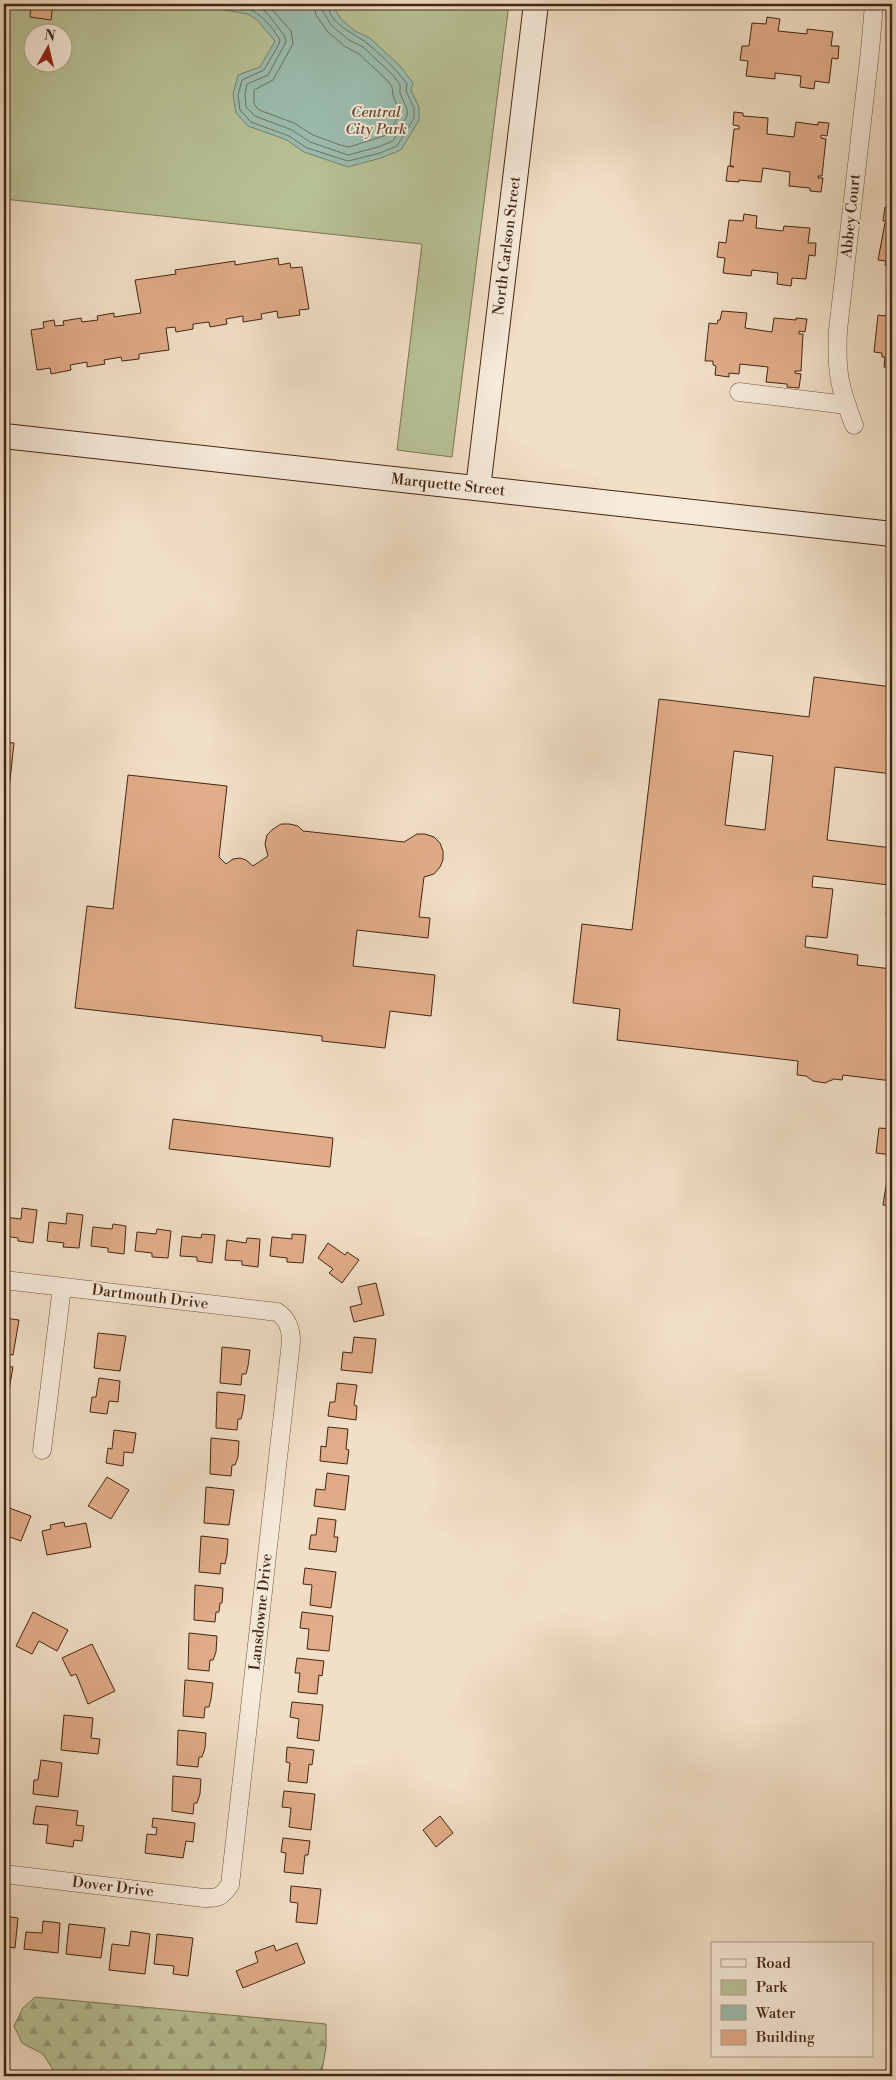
<svg xmlns="http://www.w3.org/2000/svg" width="896" height="2080" font-family="'Libre Bodoni',serif">
  <style>
    .forest { fill: url(#forest-firs); stroke: #7e7454 }
    .park { fill: #b8c297; stroke: #7e7454; fill-rule: evenodd }
    .water { fill: #9bbdaf; stroke: #798070 }
    .lines { fill: none; stroke-linecap: round; stroke-linejoin: round }
    .shore { stroke: #707160; stroke-width: 1 }
    .building { fill: #e1ac89; stroke: #452512; fill-rule: evenodd }
    .street-casing { stroke: #70543f; stroke-width: 19 }
    .secondary-casing { stroke: #452512; stroke-width: 26 }
    .street { stroke: #f6eada; stroke-width: 18 }
    .secondary { stroke: #f6eada; stroke-width: 24 }
    .labels { text-anchor: middle; dominant-baseline: central; stroke-width: 4; stroke-linejoin: round; paint-order: stroke }
    .park-label { font-size: 15px; font-style: italic; fill: #624c33; stroke: #f6eada }
    .street-label { font-size: 15px; fill: #452512; stroke: #f6eada }
  </style>
  <defs>
    <pattern id="forest-firs" width="22" height="20" patternUnits="userSpaceOnUse" patternTransform="scale(1.25)"><rect width="22" height="20" fill="#b8c297"/><path d="M5 1l3.5 6h-7zM16 11l3.5 6h-7z" fill="#979d7a"/></pattern>
  </defs>
  <rect width="100%" height="100%" fill="#f1dfc6"/>
  <filter id="stains"><feTurbulence type="fractalNoise" baseFrequency=".004" numOctaves="4"/><feColorMatrix values="0 0 0 0 .2 0 0 0 0 .09 0 0 0 0 .02 0 0 0 .5 -.17"/></filter>
  <radialGradient id="worn" r=".72"><stop offset=".6" stop-color="#630" stop-opacity="0"/><stop offset="1" stop-color="#630" stop-opacity=".3"/></radialGradient>
  <path class="forest" d="M35 1997 326 2024V2047L321 2076H57L43 2054 22 2043 14 2026 23 2008Z"/>
  <path class="park" d="M4 4H509L452 457 397 450 422 244 4 199ZM32 32H62V62H32Z"/>
  <path class="water" d="M190 4H334L333 7 341 19 355 31 370 38 401 67 413 83 411 90 419 107V120L401 150 381 158 348 167 304 152 287 140 248 126 236 113 233 94 238 75 260 67 275 41 257 20 248 14Z"/>
  <g class="lines">
    <g class="shore">
      <path d="M215 4C220 5 226 4 231 4 253 6 269 21 280 40L279 44 264 70 242 80 238 95 240 110 251 122 289 136 307 148 348 161 380 153 397 146 414 118V108L406 91 407 84C396 69 382 56 368 44 357 34 326 24 329 4"/>
      <path d="M254 4 266 12 284 35 286 42 268 75 247 84 245 95 246 107 255 116 292 130 310 142 348 155 378 147 393 141 407 116V109L400 93V85L393 75 363 47 349 40 332 26 323 12 322 4"/>
      <path d="M267 4 291 31 293 44 273 80 254 90V104L259 110 294 123 313 135 340 145 349 147 387 135 400 114 393 95 392 87 387 80 359 54 344 46 327 31 316 15 314 4"/>
    </g>
  </g>
  <g class="building">
    <path d="M31 4H53L51 20 30 17Z"/>
    <path d="M767 17 780 19 778 31 807 34V29L833 32 831 46H839L838 59 832 58 829 83 815 81 814 89 800 87 801 76 775 73V79L746 76 748 61 740 60 742 46H749L752 23 766 24Z"/>
    <path d="M734 112 743 113V116L768 118 767 134 794 137 796 122 818 125V122L829 123 827 136 821 135V138L826 139 822 176H818V178H823L821 192 810 191V188L789 186 790 172 763 168 761 182 739 180V182L726 181 728 166 734 167 730 165 734 129H739V126L733 125Z"/>
    <path d="M890 150H892V171L888 170Z"/>
    <path d="M885 207H892V276L887 275 888 266 885 265 886 261 878 260 885 223 889 224 890 222 883 221Z"/>
    <path d="M744 214 757 216 756 228 783 231 784 226 810 228 808 243H816L815 256 809 255 806 279 792 278 791 286 777 284 778 273 752 270 751 276 723 273 725 258 717 257 719 242 726 243 729 220 743 221Z"/>
    <path d="M278 258 279 265 290 263 291 268 302 267 309 309 299 310 300 315 278 318 277 311 261 314 262 319 243 322V316L226 319 227 324 210 327 209 322 193 324V329L176 332 175 327 166 328 169 350 139 354V359L122 361 121 357 104 360 105 364 87 367V362L70 365 71 370 51 374 50 368 37 370 31 330 44 328 43 322 54 320 55 326 64 325 63 321 81 318 82 322 98 320 97 316 114 313V317L141 313 135 280 176 274 175 270 235 261V265Z"/>
    <path d="M891 302H892V368L884 367 885 357H882V353L874 352 878 315 886 316 887 311 890 312Z"/>
    <path d="M722 311 747 313 745 328 772 332 774 318 796 320V318L807 319 805 332 799 331V334H803L801 371H795V373L801 374 799 388 787 387V384L766 382 768 367 740 364 739 374 729 373V377L715 375 716 366 713 365V361H705L709 323 717 324 718 320H720Z"/>
    <path d="M814 677 892 687V774L835 767 827 840 892 848V915L886 914 889 885 813 876 812 887 833 889 827 938 806 936 805 947 858 955 857 965 892 969V1081L843 1075 842 1080 834 1079 825 1083 813 1081 806 1076 797 1075 798 1061 617 1040 620 1009 573 1003 582 924 632 930 659 699 809 717ZM734 751 773 756 765 830 725 825Z"/>
    <path d="M4 742 14 743 5 827H4Z"/>
    <path d="M128 775 227 786 219 857 226 864 233 859 240 858 246 860 253 866 268 856 265 844 267 835 273 829 281 824H290L298 826 303 831 404 842 417 834H425L434 837 440 843 443 851V860L440 867 434 874 424 877 419 917 430 918 428 938 357 930 353 966 435 975 431 1016 390 1011 385 1048 322 1041V1036L75 1008 87 906 113 909Z"/>
    <path d="M173 1119 333 1138 330 1167 169 1149Z"/>
    <path d="M879 1128 892 1129V1155L876 1153Z"/>
    <path d="M887 1180 892 1181V1206L883 1205Z"/>
    <path d="M22 1208 37 1210 33 1243 18 1241V1238L4 1236V1217L21 1219Z"/>
    <path d="M67 1213 83 1215 79 1248 63 1247 64 1243 47 1241 49 1222 66 1224Z"/>
    <path d="M113 1224 126 1226 124 1254 108 1252V1248L91 1246 93 1227 112 1229Z"/>
    <path d="M157 1229 171 1231 168 1258 152 1257V1253L135 1251 137 1232 156 1234Z"/>
    <path d="M202 1234 215 1235 212 1263 197 1261V1257L180 1256 182 1236 201 1238Z"/>
    <path d="M292 1234 306 1235 303 1263 287 1262V1258L270 1256 272 1237 292 1239Z"/>
    <path d="M247 1238 260 1239 258 1267 242 1265V1261L225 1260 227 1240 246 1243Z"/>
    <path d="M328 1243 345 1255 347 1252 359 1260 342 1283 329 1273 333 1269 318 1258Z"/>
    <path d="M376 1283 384 1315 354 1322 350 1307 362 1304 358 1287Z"/>
    <path d="M4 1318 19 1320 13 1355 4 1354Z"/>
    <path d="M98 1333 126 1336 120 1371 94 1368Z"/>
    <path d="M354 1337 376 1339 372 1373 341 1370 343 1352 352 1353Z"/>
    <path d="M222 1347 250 1350 248 1366 246 1374H242L241 1385 220 1383Z"/>
    <path d="M4 1366 13 1367 7 1401H4Z"/>
    <path d="M99 1378 120 1381 118 1402 109 1401 107 1414 90 1412 92 1397H96Z"/>
    <path d="M337 1383 357 1385 354 1405 357 1406 356 1420 328 1416 330 1402H335Z"/>
    <path d="M217 1392 245 1395 243 1411 241 1419H238L237 1430 216 1428Z"/>
    <path d="M328 1427 348 1429 346 1449 349 1450 347 1464 320 1461 321 1446 326 1447Z"/>
    <path d="M114 1430 136 1433 133 1453 124 1452 123 1466 106 1463 108 1448 112 1449Z"/>
    <path d="M211 1438 239 1441 238 1457 235 1465H232L231 1476 210 1474Z"/>
    <path d="M327 1473 349 1476 345 1510 314 1506 316 1489 325 1490Z"/>
    <path d="M107 1477 129 1490 111 1519 88 1506Z"/>
    <path d="M206 1487 234 1490 229 1525 204 1523Z"/>
    <path d="M4 1506 31 1516 21 1541 4 1535Z"/>
    <path d="M318 1518 336 1520 334 1537H338L336 1552 309 1549 311 1535H316Z"/>
    <path d="M64 1522 65 1527 86 1523 91 1547 47 1555 42 1531 51 1529 50 1525Z"/>
    <path d="M201 1536 228 1539 227 1555 225 1564 221 1563 220 1574 199 1572Z"/>
    <path d="M305 1568 336 1572 331 1608 310 1605 312 1585 303 1584Z"/>
    <path d="M195 1585 223 1588 222 1603H220L219 1612H216L215 1622 194 1620Z"/>
    <path d="M33 1612 68 1630 57 1651 39 1641 32 1654 16 1646Z"/>
    <path d="M302 1612 333 1616 329 1651 307 1649 309 1629 300 1628Z"/>
    <path d="M189 1633 217 1636 216 1652 213 1660H210L209 1671 188 1669Z"/>
    <path d="M92 1644 115 1691 88 1704 76 1674 71 1676 62 1658Z"/>
    <path d="M297 1658 324 1661 322 1676 319 1675 317 1694 298 1692 300 1673H295Z"/>
    <path d="M185 1680 213 1683 211 1699 209 1707H205L204 1718 183 1716Z"/>
    <path d="M292 1702 323 1705 319 1741 297 1738 299 1719 290 1717Z"/>
    <path d="M64 1715 93 1718 91 1738 100 1739 98 1754 61 1750Z"/>
    <path d="M178 1730 206 1733 205 1748 202 1757H199L198 1767 177 1765Z"/>
    <path d="M287 1747 314 1750 312 1765 309 1764 307 1783 288 1781 290 1763 286 1762Z"/>
    <path d="M41 1760 62 1763 58 1797 33 1794 34 1780H38Z"/>
    <path d="M173 1776 201 1779 200 1794 197 1803H194L193 1814 172 1811Z"/>
    <path d="M284 1791 315 1794 311 1830 289 1827 291 1808 282 1807Z"/>
    <path d="M36 1806 78 1811 76 1825 84 1826 82 1841 74 1840 73 1847 46 1843 48 1825 33 1824Z"/>
    <path d="M440 1816 453 1833 436 1847 423 1830Z"/>
    <path d="M153 1818 195 1823 193 1842 186 1841 183 1858 145 1853 147 1834 156 1835 157 1828 152 1827Z"/>
    <path d="M283 1838 310 1841 308 1855H305L303 1874 284 1872 286 1853 281 1852Z"/>
    <path d="M291 1886 321 1889 317 1924 296 1922 298 1903 290 1902Z"/>
    <path d="M4 1916 18 1918 15 1948 4 1946Z"/>
    <path d="M43 1921 60 1923 58 1953 24 1949 26 1932 42 1933Z"/>
    <path d="M69 1924 105 1928 101 1958 66 1954Z"/>
    <path d="M131 1931 150 1934 145 1974 109 1970 112 1944 129 1946Z"/>
    <path d="M157 1934 193 1938 188 1976 173 1974 174 1966 154 1964Z"/>
    <path d="M297 1943 305 1963 243 1988 236 1971 258 1962 255 1952 274 1945 276 1951Z"/>
  </g>
  <g class="lines">
    <defs>
      <g id="street">
        <path d="M739 392 847 405"/>
        <path d="M854 425C839 387 836 371 838 330L870 51 874 4"/>
        <path d="M4 1280 277 1312C288 1319 291 1329 291 1342L230 1885C220 1898 219 1898 204 1898L4 1874"/>
        <path d="M42 1450 62 1287"/>
      </g>
      <g id="secondary">
        <path d="M4 436 892 534"/>
        <path d="M478 488 536 4"/>
      </g>
    </defs>
    <use href="#street" class="street-casing"/>
    <use href="#secondary" class="secondary-casing"/>
    <use href="#street" class="street"/>
    <use href="#secondary" class="secondary"/>
  </g>
  <g class="labels">
    <g class="park-label">
      <text x="376" y="112">Central<tspan x="376" dy="17">City Park</tspan></text>
    </g>
    <g class="street-label">
      <text transform="translate(851 216) rotate(-84)">Abbey Court</text>
      <text transform="translate(507 246) rotate(-83)">North Carlson Street</text>
      <text transform="translate(448 485) rotate(6)">Marquette Street</text>
      <text transform="translate(150 1297) rotate(7)">Dartmouth Drive</text>
      <text transform="translate(261 1612) rotate(-84)">Lansdowne Drive</text>
      <text transform="translate(113 1887) rotate(7)">Dover Drive</text>
    </g>
  </g>
  <rect width="896" height="2080" fill="none" stroke="#f1dfc6" stroke-width="20"/>
  <rect x="5" y="5" width="886" height="2070" fill="none" stroke="#452512" stroke-width="2.5"/>
  <rect x="10" y="10" width="876" height="2060" fill="none" stroke="#452512"/>
  <rect x="711" y="1942" width="162" height="115" fill="#f6eada" stroke="#af9b8a"/>
  <rect x="721" y="1959" width="25" height="8" fill="#f6eada" stroke="#af9b8a"/>
  <text x="756" y="1968" font-size="15" fill="#452512">Road</text>
  <rect x="721" y="1980" width="25" height="15" fill="#b8c297" stroke="#af9b8a"/>
  <text x="756" y="1992" font-size="15" fill="#452512">Park</text>
  <rect x="721" y="2005" width="25" height="15" fill="#9bbdaf" stroke="#af9b8a"/>
  <text x="756" y="2018" font-size="15" fill="#452512">Water</text>
  <rect x="721" y="2030" width="25" height="15" fill="#e1ac89" stroke="#af9b8a"/>
  <text x="756" y="2042" font-size="15" fill="#452512">Building</text>
  <g transform="translate(48 48) rotate(8)"><circle r="24" fill="#f6eada" stroke="#af9b8a"/>
  <path d="M0-4L9 19L0 12L-9 19Z" fill="#8f2418"/>
  <text y="-8" font-size="14" font-weight="bold" text-anchor="middle" fill="#452512">N</text>
  </g>
  <rect width="100%" height="100%" filter="url(#stains)"/>
  <rect width="100%" height="100%" fill="url(#worn)"/>
</svg>
